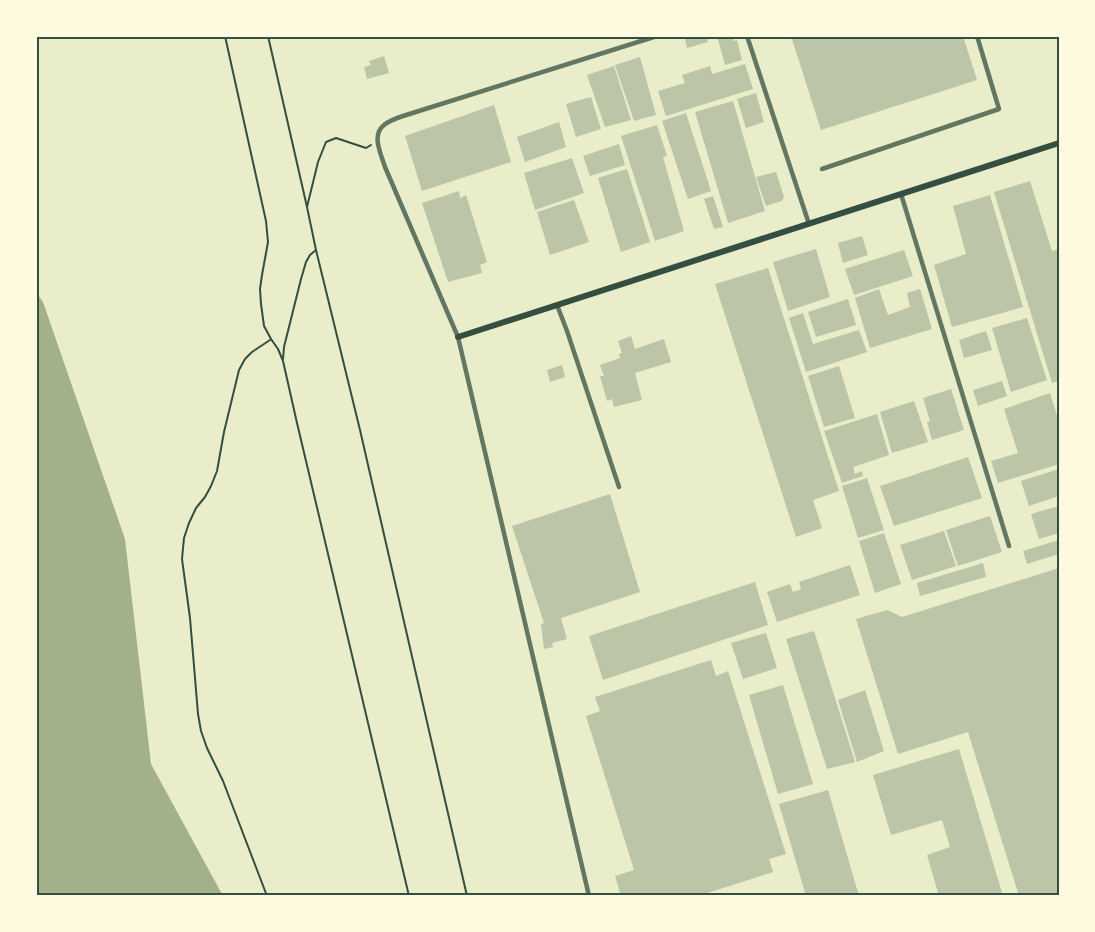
<svg xmlns="http://www.w3.org/2000/svg" width="1095" height="932" font-family="Raleway,sans-serif">
  <style>
    .water { fill: #a3b18a }
    .building { fill: #bcc5a7 }
    .lines { fill: none; stroke-linecap: round; stroke-linejoin: round }
    .path { stroke: #344e41; stroke-width: 2 }
    .minor { stroke: #617663; stroke-width: 4.5 }
    .secondary { stroke: #344e41; stroke-width: 6 }
    .neatline { fill: none; stroke: #344e41; stroke-width: 2 }
  </style>
  <rect width="100%" height="100%" fill="#e9edc9"/>
  <path class="water" d="M36 292 43 302 125 539 151 764 223 896H36Z"/>
  <g class="building">
    <path d="M693 36H706L708 42 687 48 685 38Z"/>
    <path d="M717 36H732L734 41 737 40 742 60 725 65Z"/>
    <path d="M791 36H963L977 80 821 130Z"/>
    <path d="M384 56 389 73 367 79 364 67 371 65 369 61Z"/>
    <path d="M640 57 656 115 634 121 615 65Z"/>
    <path d="M745 64 753 89 666 116 658 91 685 83 682 75 710 66 712 74Z"/>
    <path d="M614 66 631 120 605 127 587 75Z"/>
    <path d="M756 93 764 122 746 128 737 99Z"/>
    <path d="M591 97 601 129 576 137 566 104Z"/>
    <path d="M733 101 765 211 728 223 695 112Z"/>
    <path d="M494 105 511 162 422 191 405 136Z"/>
    <path d="M686 113 711 191 688 199 662 121Z"/>
    <path d="M559 122 566 147 525 162 517 137Z"/>
    <path d="M657 125 667 156 663 157 684 231 655 241 621 136Z"/>
    <path d="M619 144 625 165 590 176 583 156Z"/>
    <path d="M572 158 584 193 535 210 524 173Z"/>
    <path d="M627 169 650 242 621 252 598 178Z"/>
    <path d="M776 172 784 197 782 201 766 206 756 177Z"/>
    <path d="M1030 181 1052 251 1059 249V381L1052 383 994 192Z"/>
    <path d="M459 191 460 198 466 195 487 262 480 265 482 273 448 282 422 203Z"/>
    <path d="M990 195 1023 307 952 327 934 265 966 254 953 206Z"/>
    <path d="M713 196 723 227 714 229 704 199Z"/>
    <path d="M574 200 589 242 550 255 537 212Z"/>
    <path d="M862 236 868 255 843 263 838 243Z"/>
    <path d="M816 249 830 297 788 311 773 262Z"/>
    <path d="M904 250 913 276 854 295 845 269Z"/>
    <path d="M768 268 839 491 813 500 822 528 796 537 715 284Z"/>
    <path d="M879 289 888 315 910 307 907 293 920 289 932 329 870 348 855 298Z"/>
    <path d="M848 299 856 325 816 337 808 312Z"/>
    <path d="M803 313 813 344 859 330 867 352 806 372 789 318Z"/>
    <path d="M1027 318 1047 380 1011 392 992 328Z"/>
    <path d="M986 331 992 350 964 358 959 340Z"/>
    <path d="M631 336 635 349 664 339 671 362 635 373 642 400 614 407 612 399 607 401 600 376H604L600 365 620 358 619 354 622 353 618 341Z"/>
    <path d="M562 365 565 377 550 382 547 370Z"/>
    <path d="M839 366 855 418 824 427 808 376Z"/>
    <path d="M1002 381 1007 396 978 406 973 390Z"/>
    <path d="M951 389 964 430 932 440 927 422 930 421 923 398Z"/>
    <path d="M1050 393 1059 422V464L998 483 991 461 1018 453 1004 409Z"/>
    <path d="M914 401 928 442 892 453 880 412Z"/>
    <path d="M877 414 889 455 853 467 855 474 862 471 863 476 842 483 824 431Z"/>
    <path d="M968 457 982 498 894 526 880 486Z"/>
    <path d="M1059 469V496L1029 506 1021 481Z"/>
    <path d="M867 478 884 530 858 538 842 486Z"/>
    <path d="M610 494 640 592 561 618 567 639 552 643 553 647 544 649 541 624 544 623 512 526Z"/>
    <path d="M1059 506V533L1039 539 1031 514Z"/>
    <path d="M990 516 1002 552 958 566 946 530Z"/>
    <path d="M944 531 956 566 912 580 900 545Z"/>
    <path d="M884 533 901 584 875 593 859 541Z"/>
    <path d="M1059 540V554L1027 564 1023 551Z"/>
    <path d="M983 563 986 577 920 596 917 583Z"/>
    <path d="M850 565 860 595 777 622 767 592 790 584 793 592 801 589 799 582Z"/>
    <path d="M1059 568V894L1052 896H1019L968 732 898 754 856 619 887 610 902 617Z"/>
    <path d="M755 582 768 625 603 680 589 636Z"/>
    <path d="M814 631 855 762 827 769 786 639Z"/>
    <path d="M766 633 777 668 743 679 731 643Z"/>
    <path d="M711 660 716 676 728 671 786 854 769 859 773 872 698 896H621L615 876 634 870 586 716 600 711 595 697Z"/>
    <path d="M783 685 813 784 778 794 749 695Z"/>
    <path d="M865 690 884 751 857 762 838 700Z"/>
    <path d="M959 749 1003 896H939L927 855 950 847 942 820 891 835 873 775Z"/>
    <path d="M828 790 859 896H806L779 804Z"/>
  </g>
  <g class="lines">
    <g class="path">
      <path d="M225 36 266 221 268 242 262 275 260 289 261 304 264 326 271 339 278 349 283 361 297 423 409 896"/>
      <path d="M268 36 307 207 316 250 360 430 467 896"/>
      <path d="M307 207 318 162 326 142 336 138 366 148 371 145"/>
      <path d="M283 359 284 347 301 279 306 262 310 255 316 250"/>
      <path d="M267 896 223 781 207 748 201 731 198 714 190 618 182 559 184 538 189 523 196 508 205 497 211 486 217 471 224 432 239 370 245 359 252 352 270 340"/>
    </g>
    <g class="minor">
      <path d="M747 36 809 224"/>
      <path d="M822 169 999 109 977 36"/>
      <path d="M901 194 1009 546"/>
      <path d="M557 305 567 331 619 487"/>
      <path d="M589 896 458 337 385 167C381 154 371 135 384 125 389 121 397 118 403 116L657 36"/>
    </g>
    <path class="secondary" d="M458 337 1059 143"/>
  </g>
  <rect width="1095" height="932" fill="none" stroke="#fefae0" stroke-width="75"/>
  <rect x="38" y="38" width="1020" height="856" class="neatline"/>
</svg>
